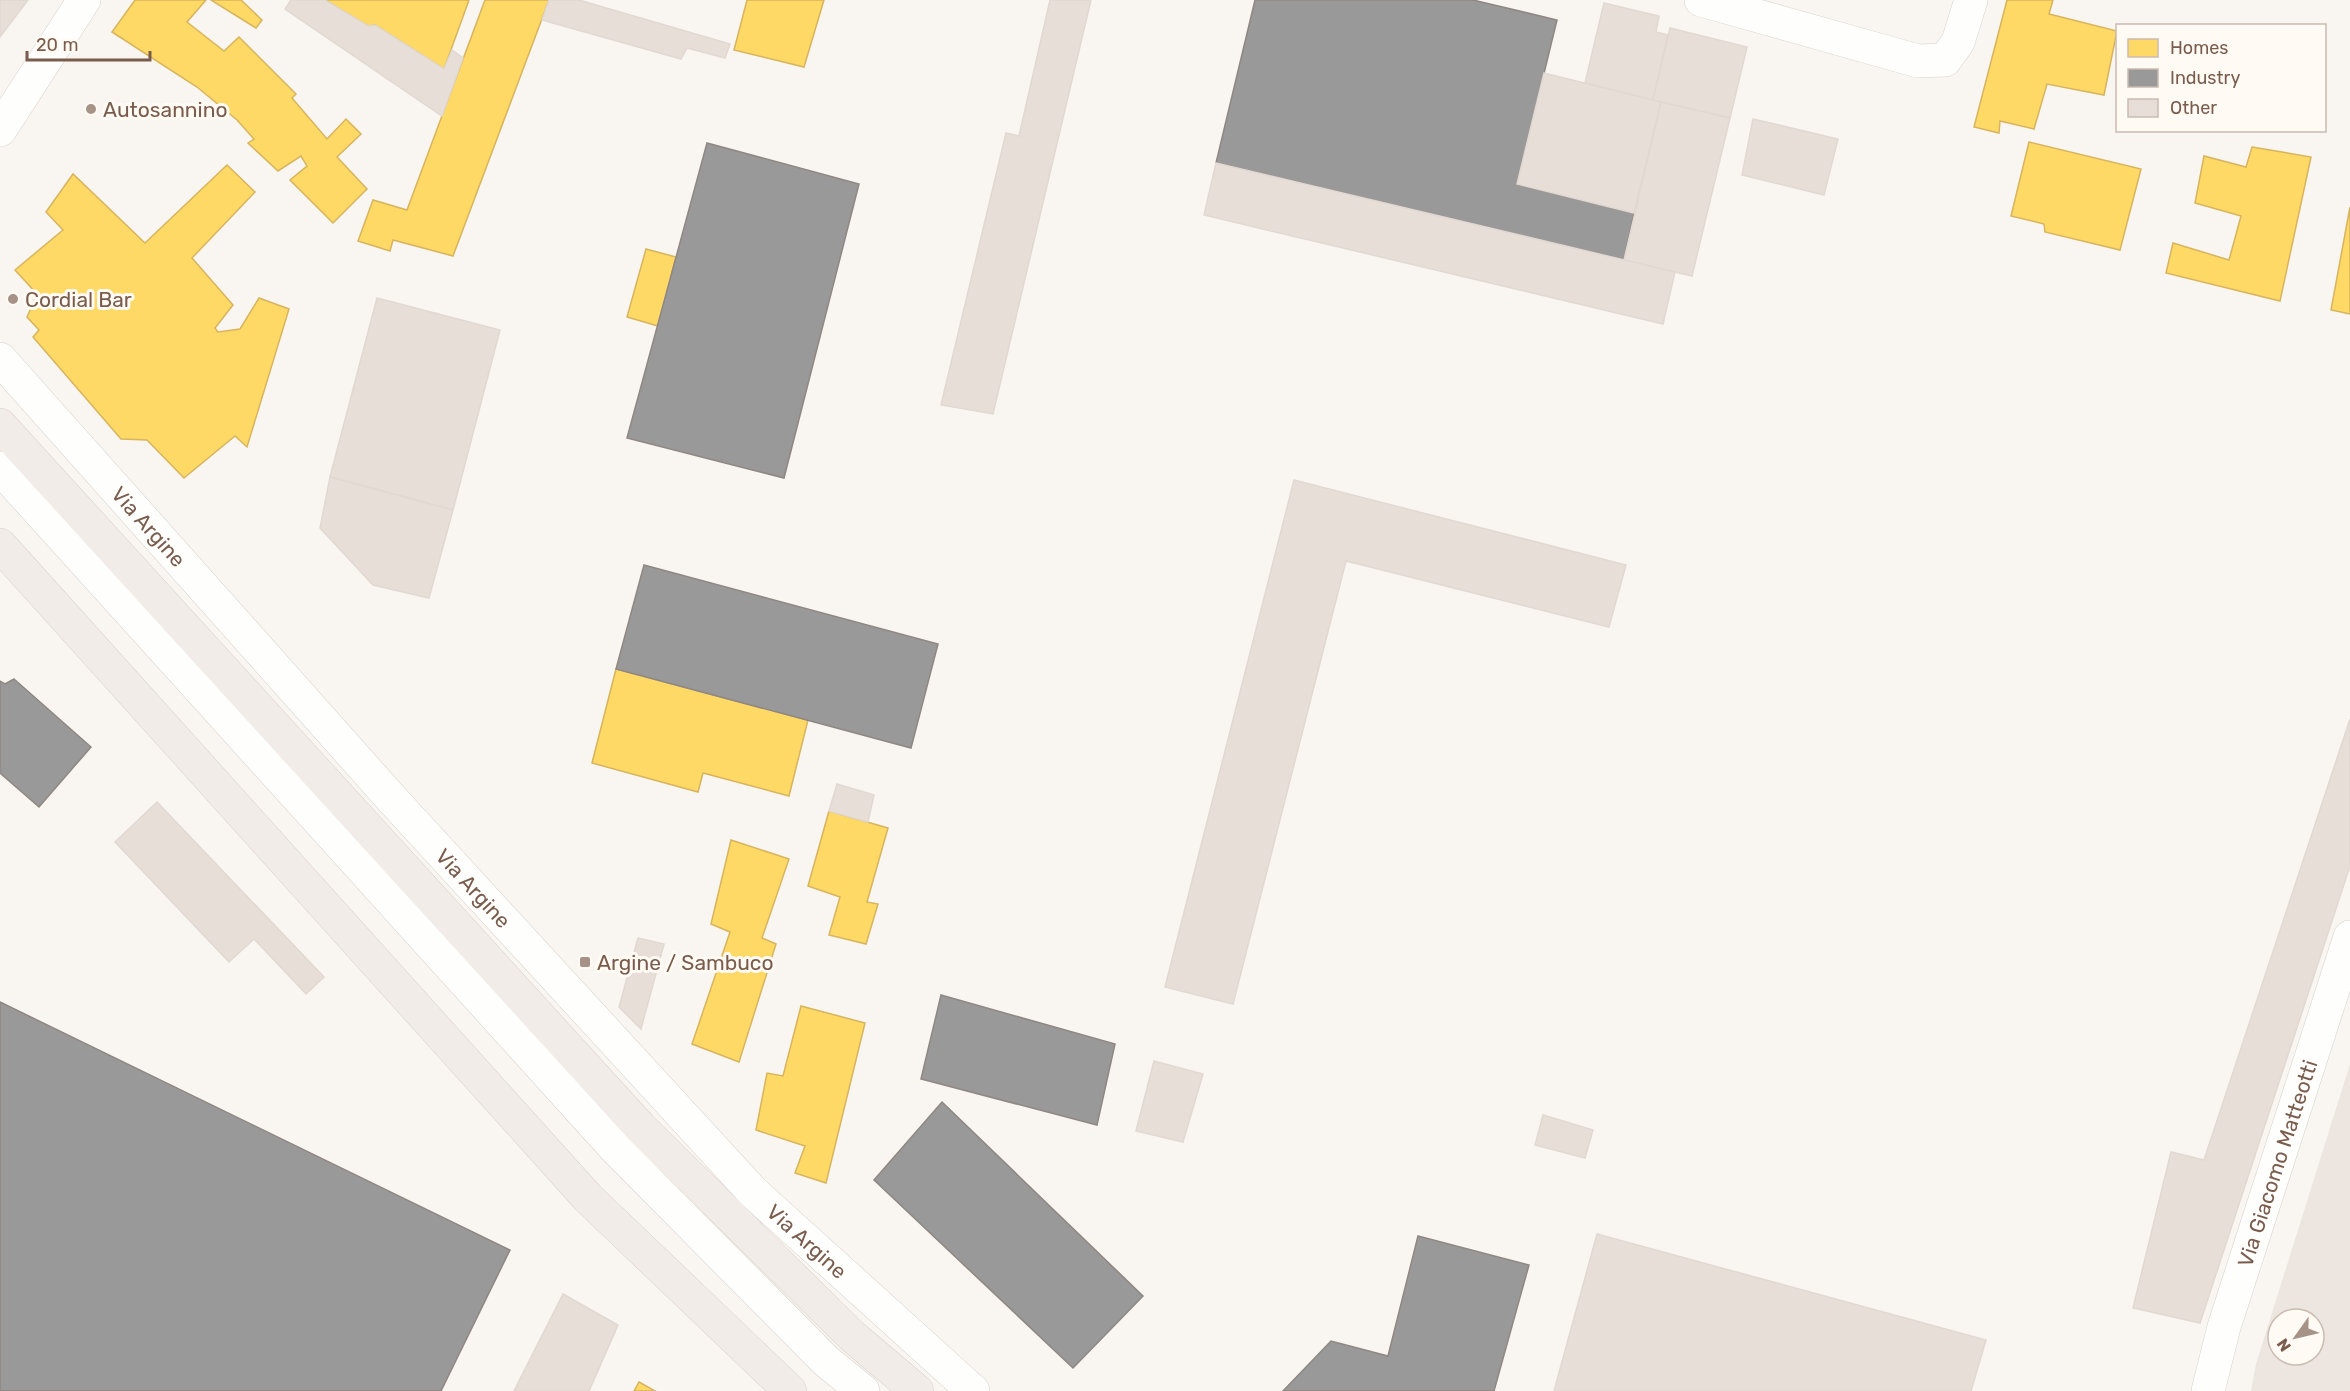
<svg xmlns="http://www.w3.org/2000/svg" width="2350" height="1391" font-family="Rubik,sans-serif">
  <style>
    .industrial { fill: #ede5e0; fill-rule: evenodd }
    .homes { fill: #ffd966; stroke: #d7b45e; stroke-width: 1.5 }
    .industry { fill: #999; stroke: #908782; stroke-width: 1.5 }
    .building { fill: #e6ded7; stroke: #e2d8d2; stroke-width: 1.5 }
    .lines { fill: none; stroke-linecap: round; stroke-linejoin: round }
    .minor-casing { stroke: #d7d1cb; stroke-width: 34 }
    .tertiary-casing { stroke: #d7d1cb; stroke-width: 34 }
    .trunk-casing { stroke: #dad1cc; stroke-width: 34 }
    .minor { stroke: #fefefd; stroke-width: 33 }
    .tertiary { stroke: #fefefd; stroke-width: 33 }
    .trunk { stroke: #f2ece8; stroke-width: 33 }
    .poi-dot { fill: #a69286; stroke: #fffaf3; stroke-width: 2 }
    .labels { text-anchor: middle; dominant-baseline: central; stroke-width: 6; stroke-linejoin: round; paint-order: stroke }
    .poi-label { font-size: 21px; fill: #7a5c4d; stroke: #fffaf3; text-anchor: start }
    .street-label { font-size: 21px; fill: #7a5c4d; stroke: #fffaf3 }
  </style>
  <rect width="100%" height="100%" fill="#f9f5f0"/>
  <path class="industrial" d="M2350 1064V1391H2251L2256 1364ZM2278 1319H2314V1355H2278Z"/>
  <g class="homes">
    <path d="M135 0H206L187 22 224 51 239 37 296 94 292 98 327 139 346 119 361 134 337 157 367 189 333 223 290 180 307 166 301 156 278 171 248 143 254 139 237 120 197 87 112 32Z"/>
    <path d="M211 0H241L262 20 256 28Z"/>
    <path d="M325 0H469L444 69 375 25 368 26Z"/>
    <path d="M485 0H549L453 256 393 240 390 251 358 241 373 200 407 210Z"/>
    <path d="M747 0H824L804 67 734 50Z"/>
    <path d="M2007 0H2053L2049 14 2117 31 2104 95 2047 84 2034 129 2000 121 1999 133 1974 127Z"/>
    <path d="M2029 142 2141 169 2120 250 2045 232 2044 224 2011 216Z"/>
    <path d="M2252 147 2311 157 2280 301 2166 273 2173 243 2229 260 2241 216 2195 203 2204 156 2246 167Z"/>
    <path d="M227 165 255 192 192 258 233 305 215 328 218 332 240 329 259 298 289 309 247 447 235 436 184 478 147 440 121 439 33 337 39 330 27 317 37 294 15 270 63 230 46 212 73 174 145 243Z"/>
    <path d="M2350 207V314L2331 310Z"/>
    <path d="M646 249 676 257 658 326 627 317Z"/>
    <path d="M616 669 808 720 789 796 703 773 698 792 592 763Z"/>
    <path d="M829 811 888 828 867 902 878 904 866 944 829 935 840 897 808 886Z"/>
    <path d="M731 840 789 859 762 938 776 944 739 1062 692 1044 730 932 711 924Z"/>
    <path d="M801 1006 865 1023 826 1183 795 1173 805 1146 756 1130 767 1073 783 1076Z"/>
    <path d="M639 1382 655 1391H634Z"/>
  </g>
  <g class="industry">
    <path d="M1255 0H1473L1557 20 1517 184 1634 213 1624 260 1216 163Z"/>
    <path d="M707 143 859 184 784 478 627 438Z"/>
    <path d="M644 565 938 644 911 748 616 669Z"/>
    <path d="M14 679 91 747 39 807 0 773V681L5 684Z"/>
    <path d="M941 995 1115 1044 1097 1125 921 1079Z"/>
    <path d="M0 1002 510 1250 441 1391H0Z"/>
    <path d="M942 1102 1143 1296 1073 1368 874 1180Z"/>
    <path d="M1418 1236 1529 1265 1494 1391H1283L1331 1341 1388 1356Z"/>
  </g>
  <g class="building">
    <path d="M0 0H28L0 37Z"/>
    <path d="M291 0H325L368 26 375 25 444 69 452 50 463 58 442 116 285 9Z"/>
    <path d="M549 0H579L730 44 725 58 687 48 681 59 542 20Z"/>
    <path d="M1050 0H1091L993 414 941 405 1006 133 1019 136Z"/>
    <path d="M1604 3 1659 16 1656 32 1668 35 1653 100 1585 83Z"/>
    <path d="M1670 28 1747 47 1730 118 1653 100Z"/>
    <path d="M1544 73 1661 102 1634 213 1517 184Z"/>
    <path d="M1661 102 1730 118 1692 276 1624 260Z"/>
    <path d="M1753 119 1838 139 1824 195 1742 175Z"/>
    <path d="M1216 163 1675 272 1663 324 1204 215Z"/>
    <path d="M377 298 500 330 453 510 330 477Z"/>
    <path d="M330 477 453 510 429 598 373 585 320 528Z"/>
    <path d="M1294 480 1626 565 1609 627 1346 561 1233 1004 1165 987Z"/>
    <path d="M2350 719V866L2200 1323 2133 1308 2171 1152 2204 1160Z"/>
    <path d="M837 784 874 795 868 822 829 811Z"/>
    <path d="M157 802 324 977 306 994 254 939 229 962 115 842Z"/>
    <path d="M638 938 664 944 641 1029 619 1007Z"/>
    <path d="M1154 1061 1203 1074 1183 1142 1136 1131Z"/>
    <path d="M1543 1115 1593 1130 1585 1158 1535 1145Z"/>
    <path d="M1597 1234 1986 1340 1971 1391H1554Z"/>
    <path d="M563 1294 618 1325 589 1391H514Z"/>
  </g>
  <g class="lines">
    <defs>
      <g id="minor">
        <path d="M1701 0 1918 61 1945 60 1958 42 1971 0"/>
        <path id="s1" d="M2208 1391 2224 1327 2350 937"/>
      </g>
      <g id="tertiary">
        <path d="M0 130 84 0"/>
        <path id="s2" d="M0 359 391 798 753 1192 973 1391"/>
        <path d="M0 468 615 1148 826 1361 863 1391"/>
      </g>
      <g id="trunk">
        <path d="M0 425 641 1128 851 1335 917 1391"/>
        <path d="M0 545 588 1198 790 1391"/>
      </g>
    </defs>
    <use href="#minor" class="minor-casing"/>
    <use href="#tertiary" class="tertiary-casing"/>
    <use href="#trunk" class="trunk-casing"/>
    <use href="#minor" class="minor"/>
    <use href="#tertiary" class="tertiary"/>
    <use href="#trunk" class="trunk"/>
  </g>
  <g class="poi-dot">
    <circle cx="91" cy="109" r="6"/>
    <circle cx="13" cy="299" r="6"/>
    <rect x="579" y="956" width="12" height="12" rx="3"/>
  </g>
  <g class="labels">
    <g class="poi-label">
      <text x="103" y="109">Autosannino</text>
      <text x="25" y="299">Cordial Bar</text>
      <text x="597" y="962">Argine / Sambuco</text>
    </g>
    <g class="street-label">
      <text stroke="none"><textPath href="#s2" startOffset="224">Via Argine</textPath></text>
      <text stroke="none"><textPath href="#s2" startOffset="710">Via Argine</textPath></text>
      <text stroke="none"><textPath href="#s1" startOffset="238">Via Giacomo Matteotti</textPath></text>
      <text stroke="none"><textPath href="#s2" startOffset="1196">Via Argine</textPath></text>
    </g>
  </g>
  <rect x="2116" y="24" width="210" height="108" fill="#fffaf3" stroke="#cabbb1" stroke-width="1.5"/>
  <rect x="2128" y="39" width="30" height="18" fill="#ffd966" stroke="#cabbb1" stroke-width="1.5"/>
  <text x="2170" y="54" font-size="18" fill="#7a5c4d">Homes</text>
  <rect x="2128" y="69" width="30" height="18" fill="#999999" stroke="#cabbb1" stroke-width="1.5"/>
  <text x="2170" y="84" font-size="18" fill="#7a5c4d">Industry</text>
  <rect x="2128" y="99" width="30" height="18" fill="#e6ded7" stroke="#cabbb1" stroke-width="1.5"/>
  <text x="2170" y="114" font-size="18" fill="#7a5c4d">Other</text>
  <g transform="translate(2296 1337) rotate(236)"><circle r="28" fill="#fffaf3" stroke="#cabbb1" stroke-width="1.5"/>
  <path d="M0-4.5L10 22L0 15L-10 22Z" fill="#a69286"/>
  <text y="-9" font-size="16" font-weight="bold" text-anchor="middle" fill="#7a5c4d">N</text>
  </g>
  <path d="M27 51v9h123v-9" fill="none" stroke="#7a5c4d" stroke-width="3"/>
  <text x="36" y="51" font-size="18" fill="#7a5c4d" stroke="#fffaf3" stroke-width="4.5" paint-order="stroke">20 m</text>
</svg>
